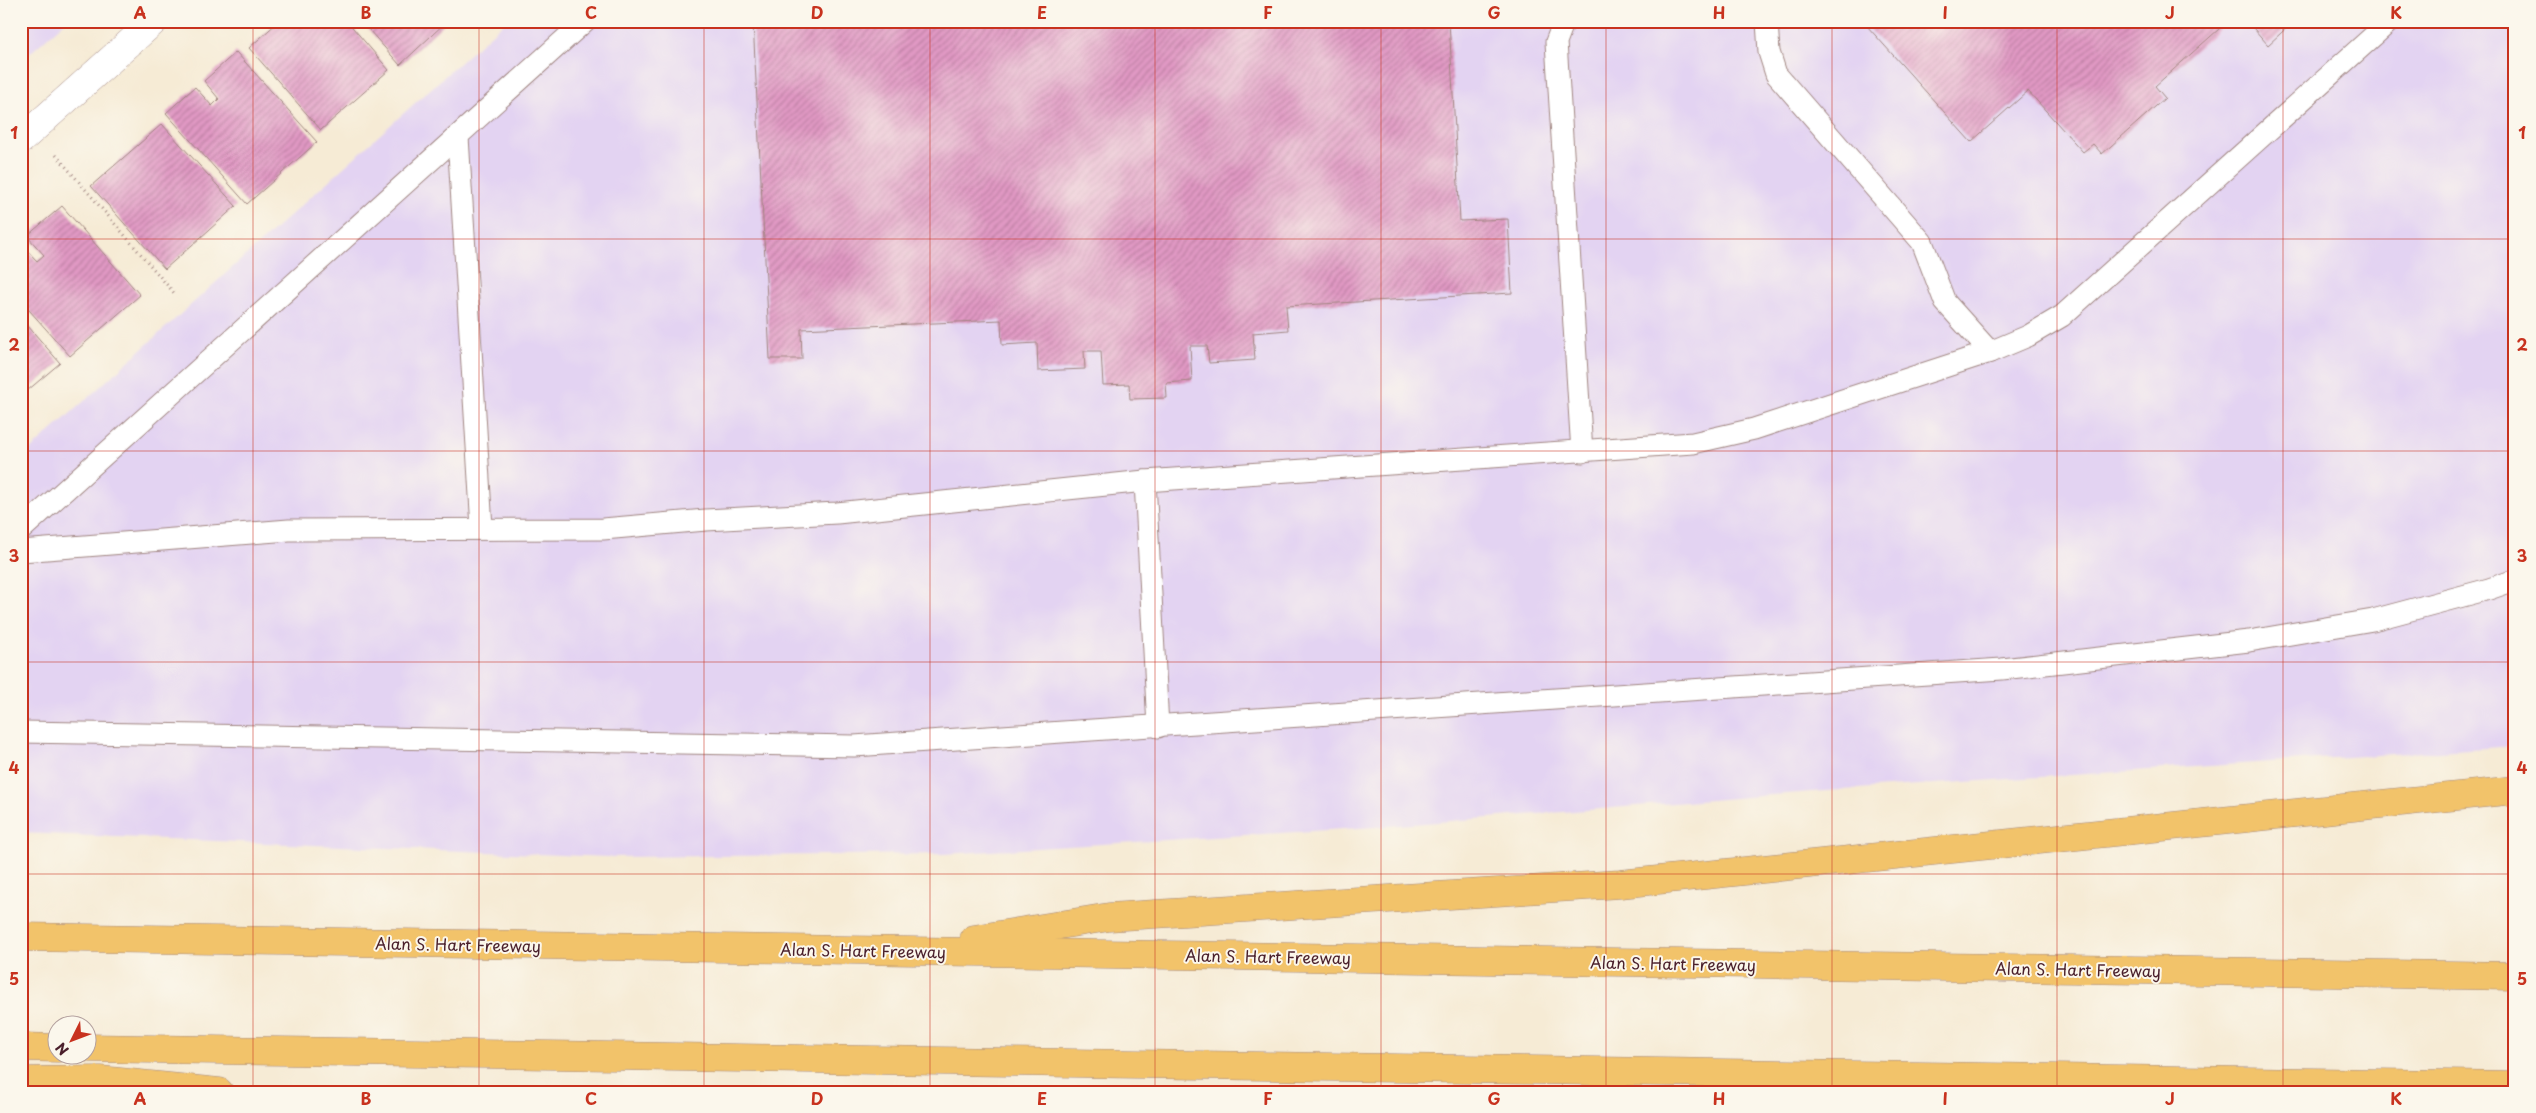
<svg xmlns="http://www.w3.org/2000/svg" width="2536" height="1113" font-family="'Playpen Sans',sans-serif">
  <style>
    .built { fill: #e3d3f2 }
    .building { fill: url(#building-hatch) }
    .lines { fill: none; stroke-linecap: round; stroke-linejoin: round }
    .service-casing { stroke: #a08580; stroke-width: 23 }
    .minor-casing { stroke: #a08580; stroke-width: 29 }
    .motorway-casing { stroke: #a08580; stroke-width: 29 }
    .path { stroke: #a08580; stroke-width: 3; stroke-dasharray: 1 4; stroke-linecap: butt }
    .service { stroke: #fff; stroke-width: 21 }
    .minor { stroke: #fff; stroke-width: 28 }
    .motorway { stroke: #f2c36a; stroke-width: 28 }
    .grid { fill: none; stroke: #c8321e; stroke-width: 1; stroke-opacity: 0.55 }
    .labels { text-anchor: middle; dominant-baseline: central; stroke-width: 4; stroke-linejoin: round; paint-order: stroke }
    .street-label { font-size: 16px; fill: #4a1f2b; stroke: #fbf7ec }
    .neatline { fill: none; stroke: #c8321e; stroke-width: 2 }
    .grid-label { font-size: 16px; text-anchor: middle; font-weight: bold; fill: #c8321e }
  </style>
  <defs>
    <pattern id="building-hatch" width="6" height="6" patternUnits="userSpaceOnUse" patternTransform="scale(1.25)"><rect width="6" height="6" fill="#e199c4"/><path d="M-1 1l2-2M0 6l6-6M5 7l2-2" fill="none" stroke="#b87c9f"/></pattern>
  </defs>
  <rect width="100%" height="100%" fill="#fbf7ec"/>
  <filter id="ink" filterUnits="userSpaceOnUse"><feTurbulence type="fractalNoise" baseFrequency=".02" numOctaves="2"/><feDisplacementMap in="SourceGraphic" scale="10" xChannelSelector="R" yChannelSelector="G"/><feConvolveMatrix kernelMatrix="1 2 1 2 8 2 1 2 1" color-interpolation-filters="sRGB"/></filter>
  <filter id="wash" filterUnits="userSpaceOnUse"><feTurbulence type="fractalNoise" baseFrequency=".0096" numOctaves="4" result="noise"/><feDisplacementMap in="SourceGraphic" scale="20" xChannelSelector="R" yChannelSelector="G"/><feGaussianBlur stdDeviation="1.12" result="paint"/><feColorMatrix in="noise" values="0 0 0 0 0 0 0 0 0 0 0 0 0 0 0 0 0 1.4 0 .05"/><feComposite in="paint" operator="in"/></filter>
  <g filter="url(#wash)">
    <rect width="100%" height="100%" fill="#f6ebd5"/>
    <g class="built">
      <path d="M21 21H66L21 61Z"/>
      <path d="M506 21H2515V746L1811 792 1375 827 944 854 609 857 21 833V458Z"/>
    </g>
    <g id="blocks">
      <g class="building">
        <path d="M279 21H347L389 70 321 130 249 48Z"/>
        <path d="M361 21H447L400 65Z"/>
        <path d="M753 21H1449L1460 221 1508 219 1512 293 1286 306 1288 330 1253 333 1255 360 1209 363 1207 346H1190L1192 381 1166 383 1167 398 1130 399 1129 384 1103 385 1101 351H1084L1085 369 1038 371 1037 343 1002 345 1001 320 801 329 802 359H770Z"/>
        <path d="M1873 21H2228L2155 86 2165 98 2102 154 2093 144 2083 152 2028 91 1971 142 1867 26Z"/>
        <path d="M2247 21H2294L2268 45Z"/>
        <path d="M236 52 317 142 247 204 166 113 195 87 212 106 219 99 204 81Z"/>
        <path d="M162 124 236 206 165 269 91 186Z"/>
        <path d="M62 206 140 295 70 356 21 301V244L37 261 44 255 27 236Z"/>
        <path d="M21 318 60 363 21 396Z"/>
      </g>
    </g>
  </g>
  <g filter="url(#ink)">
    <use href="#blocks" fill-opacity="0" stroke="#a08580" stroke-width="1"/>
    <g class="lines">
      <defs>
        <g id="service">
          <path d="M1564 21 1556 42 1582 452"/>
          <path d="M1767 21 1769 52 1776 74 1922 242 1945 302 1990 352"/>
          <path d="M458 137 482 528"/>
          <path d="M21 530 585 21"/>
          <path d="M21 551 289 530 603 529 706 520 837 513 1145 481"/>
          <path d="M1158 727 1145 481 1693 443 1754 429 1990 352 2028 336 2062 316 2390 21"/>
          <path d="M21 732 854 746 2002 669 2249 641 2373 620 2489 589 2515 580"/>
        </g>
        <path id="minor" d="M21 140 154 21"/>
        <g id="motorway">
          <path d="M21 937 2515 976"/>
          <path d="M974 939 1109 917 1620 884 2515 790"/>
          <path d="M21 1047 58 1048"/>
          <path d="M88 1048 2515 1085"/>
          <path d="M21 1081 100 1080 219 1092"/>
        </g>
      </defs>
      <use href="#service" class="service-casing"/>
      <use href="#minor" class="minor-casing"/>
      <use href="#motorway" class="motorway-casing"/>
      <path class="path" d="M56 155 174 293"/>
      <use href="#service" class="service"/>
      <use href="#minor" class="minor"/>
      <use href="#motorway" class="motorway"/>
    </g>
  </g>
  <path class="grid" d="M253 21V1092M479 21V1092M704 21V1092M930 21V1092M1155 21V1092M1381 21V1092M1606 21V1092M1832 21V1092M2057 21V1092M2283 21V1092M21 239H2515M21 451H2515M21 662H2515M21 874H2515"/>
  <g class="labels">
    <g class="street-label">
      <text transform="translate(458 944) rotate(1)">Alan S. Hart Freeway</text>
      <text transform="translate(863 950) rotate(1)">Alan S. Hart Freeway</text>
      <text transform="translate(1268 956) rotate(1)">Alan S. Hart Freeway</text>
      <text transform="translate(1673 963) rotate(1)">Alan S. Hart Freeway</text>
      <text transform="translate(2078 969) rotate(1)">Alan S. Hart Freeway</text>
    </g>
  </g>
  <rect width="2536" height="1113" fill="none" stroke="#fbf7ec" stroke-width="55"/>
  <g transform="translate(72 1040) rotate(228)"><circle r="24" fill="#fbf7ec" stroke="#b4a19f"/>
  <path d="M0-4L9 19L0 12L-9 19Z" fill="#c8321e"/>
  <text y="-8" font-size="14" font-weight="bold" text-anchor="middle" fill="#4a1f2b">N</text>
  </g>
  <rect x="28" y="28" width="2480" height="1058" class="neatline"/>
  <g class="grid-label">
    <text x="140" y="19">A</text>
    <text x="366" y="19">B</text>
    <text x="591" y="19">C</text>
    <text x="817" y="19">D</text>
    <text x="1042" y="19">E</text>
    <text x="1268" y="19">F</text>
    <text x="1494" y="19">G</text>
    <text x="1719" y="19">H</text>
    <text x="1945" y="19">I</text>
    <text x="2170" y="19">J</text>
    <text x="2396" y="19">K</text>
    <text x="14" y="139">1</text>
    <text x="2522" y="139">1</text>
    <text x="14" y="351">2</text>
    <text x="2522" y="351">2</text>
    <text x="14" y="562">3</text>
    <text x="2522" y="562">3</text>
    <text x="14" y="774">4</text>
    <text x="2522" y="774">4</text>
    <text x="14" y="985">5</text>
    <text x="2522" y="985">5</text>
    <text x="140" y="1105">A</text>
    <text x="366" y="1105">B</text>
    <text x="591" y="1105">C</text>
    <text x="817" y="1105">D</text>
    <text x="1042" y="1105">E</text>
    <text x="1268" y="1105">F</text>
    <text x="1494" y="1105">G</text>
    <text x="1719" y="1105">H</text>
    <text x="1945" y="1105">I</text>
    <text x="2170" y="1105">J</text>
    <text x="2396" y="1105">K</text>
  </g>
</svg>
